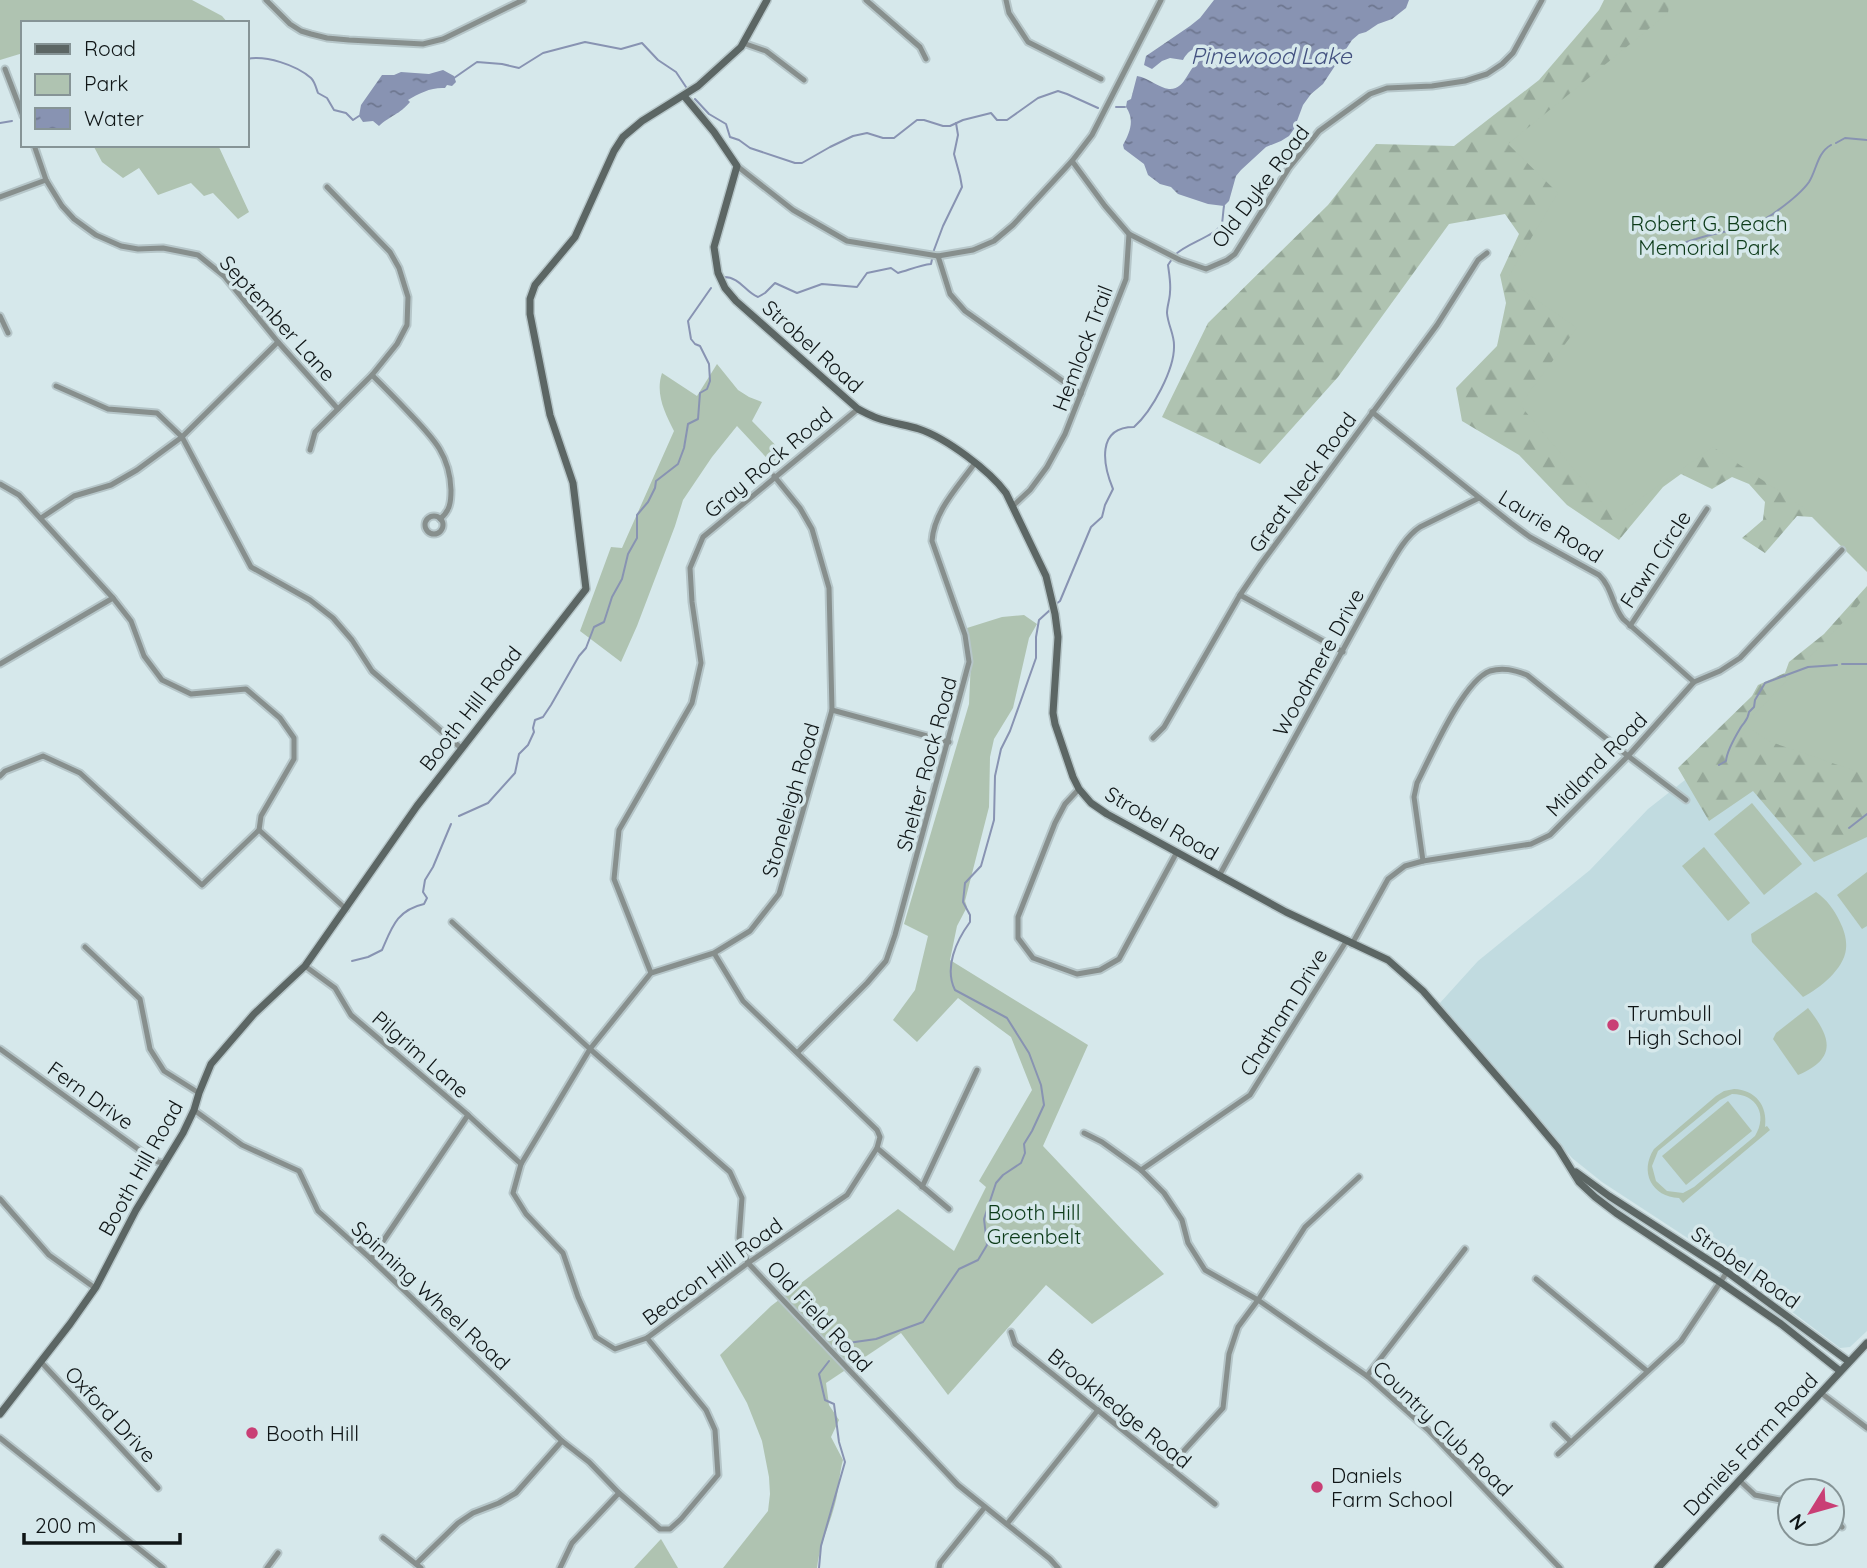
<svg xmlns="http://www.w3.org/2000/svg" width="1867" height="1568" font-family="Quicksand,sans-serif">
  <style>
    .built { fill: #c1dbe0 }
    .forest { fill: url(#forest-firs) }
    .park { fill: #afc3b1; fill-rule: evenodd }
    .water { fill: url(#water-ripples) }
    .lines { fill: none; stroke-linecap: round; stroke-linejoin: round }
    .stream { stroke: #8893b2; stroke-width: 2 }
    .street-casing { stroke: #b6c6c9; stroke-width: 9 }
    .secondary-casing { stroke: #b6c6c9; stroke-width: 10 }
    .street { stroke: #878f8d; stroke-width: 5 }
    .secondary { stroke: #5c6664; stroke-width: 7 }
    .poi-dot { fill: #c93f75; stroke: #d6e8eb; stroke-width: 2.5 }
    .labels { text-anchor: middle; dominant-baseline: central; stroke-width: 7; stroke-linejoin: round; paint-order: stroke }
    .street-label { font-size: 21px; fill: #0f1516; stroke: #d6e8eb }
    .park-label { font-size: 21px; fill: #0d3b19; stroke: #d6e8eb }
    .poi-label { font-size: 21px; fill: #0f1516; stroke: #d6e8eb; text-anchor: start }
    .water-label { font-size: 23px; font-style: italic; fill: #445280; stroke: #d6e8eb }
  </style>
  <defs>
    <pattern id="forest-firs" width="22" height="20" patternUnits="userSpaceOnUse" patternTransform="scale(1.75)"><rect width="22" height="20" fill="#afc3b1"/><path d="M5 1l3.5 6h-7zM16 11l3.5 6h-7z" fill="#95a798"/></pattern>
    <pattern id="water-ripples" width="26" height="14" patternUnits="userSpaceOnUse" patternTransform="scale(1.75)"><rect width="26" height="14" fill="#8893b2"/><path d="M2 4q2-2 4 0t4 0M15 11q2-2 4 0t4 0" fill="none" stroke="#6e7790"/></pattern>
  </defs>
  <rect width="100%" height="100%" fill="#d6e8eb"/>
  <path class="built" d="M1699 769 1867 775V1331L1850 1347 1840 1348 1738 1271 1602 1182 1572 1158 1439 1004 1478 961 1590 870 1648 809Z"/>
  <g class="forest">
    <path d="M1604 0H1867V572L1812 517 1797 516 1765 553 1742 538 1763 520 1765 502 1749 484 1732 477 1712 489 1681 474 1663 487 1619 540 1567 505 1519 455 1462 421 1456 388 1497 346 1506 303 1500 275 1519 234 1505 214 1449 224 1338 377 1260 464 1162 417 1208 323 1328 205 1376 144 1454 146 1539 80 1599 10Z"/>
    <path d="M1867 586V837L1814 862 1753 791 1709 821 1678 768 1752 696 1758 685 1785 673 1789 662 1824 634Z"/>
  </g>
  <g class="park">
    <path d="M0 0H192L222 16 228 23H23V53L0 60Z"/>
    <path d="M1670 0H1867V569L1821 519 1713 447 1614 517 1520 405 1577 328 1507 279 1558 193 1508 144 1668 13Z"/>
    <path d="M93 145H218L249 212 238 219 213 193 204 196 191 183 158 195 139 168 123 178 102 162Z"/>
    <path d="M717 364 738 390 749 397 762 402 752 421 787 457 777 469 737 426 712 457 683 500 675 526 637 626 621 662 580 631 611 547 622 548 674 431C665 413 655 394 662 373L697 396Z"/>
    <path d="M1867 594V775L1771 742 1744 725 1852 613Z"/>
    <path d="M1024 615 1037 624 1029 638 1013 708 994 739 990 757 989 807 965 901 967 907 957 926 950 960 1088 1045 1043 1146 1164 1274 1092 1324 1046 1285 948 1395 901 1333 826 1383 829 1405 839 1420 831 1437 843 1460C839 1474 839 1489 835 1504 829 1527 820 1543 817 1568H723L768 1511 770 1494 769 1477 762 1441 747 1403 720 1355 771 1306 898 1209 954 1251 986 1187 979 1181 1032 1090 1011 1037 958 998 917 1042 893 1020 915 990 928 936 904 924 969 704 971 660 967 628 1002 617Z"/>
    <path d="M1752 803 1802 864 1764 895 1714 834Z"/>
    <path d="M1704 847 1750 903 1728 921 1682 866Z"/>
    <path d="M1867 872V926L1862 929 1837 895Z"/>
    <path d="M1816 892C1827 900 1834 909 1840 922 1844 930 1847 939 1846 949 1844 969 1820 988 1803 997L1752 942 1751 934Z"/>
    <path d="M1808 1008C1831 1037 1838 1058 1798 1075L1773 1039 1776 1033Z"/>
    <path d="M1734 1089C1755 1090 1768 1105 1765 1127L1767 1126 1770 1130 1683 1203 1679 1198C1652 1197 1639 1172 1654 1149L1716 1096 1724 1091ZM1732 1094C1757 1094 1768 1115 1755 1136L1694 1187 1683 1193 1667 1191 1656 1181 1652 1166 1658 1151 1720 1100Z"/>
    <path d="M1728 1101 1752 1131 1686 1185 1662 1156Z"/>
    <path d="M661 1539 678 1568H634Z"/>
  </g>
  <g class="water">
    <path d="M1214 0H1409L1406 8 1392 19 1378 24 1366 32 1359 34 1352 40 1323 84 1311 94 1303 105 1294 129 1289 136 1281 141 1266 147 1241 170 1236 176 1229 201 1224 206 1208 204 1178 194 1171 187 1160 184 1148 175 1144 164 1124 149 1123 145C1130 132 1135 120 1126 107L1127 101 1131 99 1137 76C1149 78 1159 88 1169 89 1187 90 1187 66 1202 60L1213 69 1217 67 1212 59 1211 51 1209 50 1206 52 1203 48C1194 47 1187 52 1183 60L1170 58 1162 61 1152 69 1144 65 1146 56 1190 26 1200 18Z"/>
    <path d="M443 70 454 76 456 82 452 86 447 85 445 88C432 87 419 93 408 100L410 102C399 115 391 115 379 126L373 121 363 122 359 116 361 105 382 75H394L401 72 429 74Z"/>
  </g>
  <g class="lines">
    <g class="stream">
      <path d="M247 59C266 55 296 65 311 78 315 82 316 88 318 93L327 98 334 110 346 113 353 120 359 116"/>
      <path d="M454 78 477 62 502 64 519 68 543 53 585 42 621 49 642 43 658 60 676 72 686 87"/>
      <path d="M695 99 709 114 726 124 730 137 739 140 750 148 795 163H802L830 147 853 136 867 133 883 138H894L917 120H924L943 126H950L963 120 991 113 997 120H1007L1038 98 1058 91 1067 94 1098 108"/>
      <path d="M1116 107H1125"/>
      <path d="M0 123 12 121"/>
      <path d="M1836 143 1845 138 1867 140"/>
      <path d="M1656 254C1669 249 1682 243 1696 239 1724 230 1753 230 1777 211 1788 203 1802 192 1809 182 1817 169 1817 153 1831 145"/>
      <path d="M1175 255C1186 243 1217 236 1222 223 1223 218 1223 212 1224 206"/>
      <path d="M724 277C740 277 745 292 758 297L765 293 775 283 797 293 822 284 857 287 867 273 891 268 898 273C909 270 920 265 931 264L934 250 943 226 962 187 960 176 954 154 958 135 956 123"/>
      <path d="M1056 604 1060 601 1091 527 1102 517 1105 505 1113 489C1103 465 1096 427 1134 427 1152 411 1175 369 1174 345 1174 334 1168 325 1167 313 1167 306 1170 299 1170 292 1171 283 1169 273 1168 265L1172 259"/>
      <path d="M1842 664H1867"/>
      <path d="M1719 765 1726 761C1727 750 1735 737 1741 727 1745 721 1748 720 1749 712L1754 707 1755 700 1765 683 1808 667 1837 665"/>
      <path d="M459 816 488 803 515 773 519 754 528 745 534 732 533 728 535 720 543 717 551 705 579 656 586 648 594 627 604 622 612 597 622 579 628 554 637 538V515L648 502 655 488 656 481 678 464 684 448 688 424 698 419 700 393 707 389 710 381 709 364 700 346 695 344 691 339 688 321 711 288"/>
      <path d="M1849 828 1867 814"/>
      <path d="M352 961 368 957 382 950C392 927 397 910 424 904L427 898 423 892 425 880 433 867 451 824"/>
      <path d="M839 1351 848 1343 876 1339 923 1322 959 1269 978 1260 987 1245 984 1219 996 1183 1003 1175 1021 1163 1025 1153 1024 1144 1032 1131 1044 1105 1041 1085 1029 1053 1007 1018 955 990C944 968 956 941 970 922V915L963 902 965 883 981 866 994 820 995 776 1001 749 1010 731 1036 658V637L1039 620 1050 610"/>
      <path d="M819 1568 821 1546 845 1462 839 1442 834 1404 825 1400 819 1374 829 1361"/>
    </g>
    <defs>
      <g id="street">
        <path d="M266 0 290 24 301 31 311 34 327 38 349 40 423 44 443 39 523 0"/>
        <path d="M866 0 920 47 926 59"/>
        <path d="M1006 0 1009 13 1028 42 1101 79"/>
        <path d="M743 43 766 51 804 80"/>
        <path d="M5 69 23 116"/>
        <path d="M34 145 46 180 62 206 74 219 96 235 121 246 138 249 163 248 198 255 224 276 278 342 338 409"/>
        <path d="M737 166 793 210 847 241 938 256 973 250 994 241 1013 225 1072 161 1092 135 1161 0"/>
        <path d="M0 197 46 180"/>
        <path d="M1129 234 1180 260 1206 269 1227 260 1235 254 1289 168 1319 131 1370 94 1387 88 1432 86 1465 81 1487 74 1502 64 1513 53 1542 0"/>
        <path d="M938 256 950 294 965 311 1081 394"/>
        <path d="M0 316 8 333"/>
        <path d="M372 375C385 388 398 401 411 415 433 438 450 455 451 490 451 502 450 511 440 519"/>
        <path d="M56 386 108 409 157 413 182 437 251 567 310 600 333 618 352 640 372 671 461 748"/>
        <path d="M1372 412 1511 523 1530 537 1599 575C1612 587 1612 605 1623 619L1694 682"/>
        <path d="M310 450 315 432 372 375 397 344 407 325 408 297 399 268 390 252 327 187"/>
        <path d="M0 484 19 495 113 598 131 621 144 656 162 680 191 694 246 689 280 718 294 738V759L261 816 259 830"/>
        <path d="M1013 506 1030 490 1047 467 1065 434 1126 279 1129 234 1105 206 1072 161"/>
        <circle cx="434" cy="525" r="9"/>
        <path d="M41 518 74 496 111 485 137 470 182 437 278 342"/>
        <path d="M1240 595 1343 652"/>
        <path d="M1630 626 1707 509"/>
        <path d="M0 664 113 598"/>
        <path d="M832 710 949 742"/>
        <path d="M1153 738 1164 727 1240 595 1261 564 1437 325 1478 260 1487 253"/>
        <path d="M0 776 5 771 43 756 80 773 202 885 259 830 346 909"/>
        <path d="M1079 789 1065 804 1055 823 1018 917V938L1033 958 1077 974 1100 970 1119 959 1177 852"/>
        <path d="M1423 861 1414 797 1417 783C1431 756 1463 681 1490 671 1503 667 1514 670 1527 675L1628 756 1686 800"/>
        <path d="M1219 876 1380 582C1392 563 1402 539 1420 527L1479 498"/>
        <path d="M452 922 590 1049 730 1172 742 1198 739 1238 748 1263 958 1485 1050 1559 1058 1568"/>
        <path d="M1352 944 1388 879 1405 866 1423 861 1531 844 1550 835 1628 756 1694 682 1720 671 1740 658 1842 550"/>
        <path d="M85 947 140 999 150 1049 164 1071 199 1093"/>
        <path d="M714 953 743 1001 877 1130 880 1137 877 1148 847 1195 748 1263 647 1338 615 1349 596 1337 578 1297 563 1253 526 1214 513 1193 521 1164 590 1049 651 973 714 953 750 931 779 894 832 710 829 588 812 529 800 508 774 476"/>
        <path d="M305 966 335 988 351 1015 468 1115 521 1164"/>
        <path d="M651 973 614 879 619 830 692 703 701 663 692 602 690 568 703 537 858 409"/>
        <path d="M0 1049 149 1157 158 1162 165 1163"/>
        <path d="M798 1052 867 983 886 961 895 935 969 662 965 635 932 541C934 511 958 487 975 463"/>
        <path d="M194 1110 242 1145 299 1171 318 1211 371 1259 562 1441 589 1462 619 1493 660 1529H670L681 1519 718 1475 715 1430 706 1410 647 1338"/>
        <path d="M1084 1133 1102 1142 1141 1170 1164 1193 1182 1220 1188 1243 1205 1270 1258 1300 1367 1376 1429 1431 1560 1568"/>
        <path d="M877 1148 949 1209"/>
        <path d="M1141 1170 1250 1095 1347 940"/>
        <path d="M922 1187 977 1070"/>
        <path d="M0 1199 49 1255 95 1288"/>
        <path d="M371 1259 468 1115"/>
        <path d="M1536 1279 1647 1371"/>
        <path d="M1011 1332 1015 1344 1215 1504"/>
        <path d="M41 1362 158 1488"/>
        <path d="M1367 1376 1465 1249"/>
        <path d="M1821 1393 1867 1428"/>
        <path d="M1554 1425 1571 1442"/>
        <path d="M0 1438 163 1568"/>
        <path d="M1558 1454 1681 1341 1727 1272"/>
        <path d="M1169 1467 1223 1408 1229 1354 1238 1327 1258 1300 1305 1227 1359 1177"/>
        <path d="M1740 1481 1755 1495 1790 1502"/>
        <path d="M1832 1515 1842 1527"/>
        <path d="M1007 1524 1098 1410"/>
        <path d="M383 1538 421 1568"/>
        <path d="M416 1564 458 1523 473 1513 499 1503 516 1493 562 1441"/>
        <path d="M267 1568 278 1553"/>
        <path d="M560 1568 572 1543 619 1493"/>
        <path d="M939 1568 940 1563 985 1507"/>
      </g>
      <g id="secondary">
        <path d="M684 96 714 132 737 166 714 247 718 273 725 288 736 301 858 409C864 412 871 416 877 418 891 423 906 425 919 429 946 438 989 470 1006 493L1046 576 1055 614 1058 637 1053 713 1055 724 1073 777 1079 789 1091 803 1107 814 1286 912 1388 960 1423 991 1527 1111 1558 1148 1579 1182 1595 1197 1616 1213 1720 1282 1781 1324 1840 1371"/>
        <path d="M1576 1172 1609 1196 1727 1272 1848 1361"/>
        <path d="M0 1414 70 1324 96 1287 136 1210 183 1133 194 1110 199 1093 211 1064 254 1014 305 966 417 806 586 589 573 483 550 415 530 314V299L535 285 575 237 614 151 623 137 642 121 698 86 741 47 767 0"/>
        <path d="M1658 1568 1867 1343"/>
      </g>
    </defs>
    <use href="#street" class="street-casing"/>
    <use href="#secondary" class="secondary-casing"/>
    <use href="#street" class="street"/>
    <use href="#secondary" class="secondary"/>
  </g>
  <g class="poi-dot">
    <circle cx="1613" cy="1025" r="7"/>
    <circle cx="252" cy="1433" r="7"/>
    <circle cx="1317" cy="1487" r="7"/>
  </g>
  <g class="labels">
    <g class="street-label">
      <text transform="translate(1260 186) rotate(-53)">Old Dyke Road</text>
      <text transform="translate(278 318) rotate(48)">September Lane</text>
      <text transform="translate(813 346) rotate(42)">Strobel Road</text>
      <text transform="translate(1082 348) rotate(-69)">Hemlock Trail</text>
      <text transform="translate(768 462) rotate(-40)">Gray Rock Road</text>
      <text transform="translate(1302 482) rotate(-54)">Great Neck Road</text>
      <text transform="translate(1551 526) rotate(32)">Laurie Road</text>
      <text transform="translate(1655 559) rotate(-57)">Fawn Circle</text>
      <text transform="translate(1318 662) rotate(-61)">Woodmere Drive</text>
      <text transform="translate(470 708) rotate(-52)">Booth Hill Road</text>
      <text transform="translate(926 764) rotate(-75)">Shelter Rock Road</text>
      <text transform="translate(1596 764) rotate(-46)">Midland Road</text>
      <text transform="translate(790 800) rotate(-74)">Stoneleigh Road</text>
      <text transform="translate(1162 823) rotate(30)">Strobel Road</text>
      <text transform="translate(1283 1012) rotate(-58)">Chatham Drive</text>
      <text transform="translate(421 1054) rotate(41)">Pilgrim Lane</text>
      <text transform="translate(91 1095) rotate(36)">Fern Drive</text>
      <text transform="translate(140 1168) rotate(-61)">Booth Hill Road</text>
      <text transform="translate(1746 1267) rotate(35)">Strobel Road</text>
      <text transform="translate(712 1271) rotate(-36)">Beacon Hill Road</text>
      <text transform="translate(431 1295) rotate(43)">Spinning Wheel Road</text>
      <text transform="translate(820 1316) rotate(47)">Old Field Road</text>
      <text transform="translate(1120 1408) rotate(39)">Brookhedge Road</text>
      <text transform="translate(111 1414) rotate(47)">Oxford Drive</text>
      <text transform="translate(1443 1428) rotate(44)">Country Club Road</text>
      <text transform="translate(1750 1444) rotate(-47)">Daniels Farm Road</text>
    </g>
    <g class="park-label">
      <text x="1709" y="223">Robert G. Beach<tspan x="1709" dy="24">Memorial Park</tspan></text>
      <text x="1034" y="1212">Booth Hill<tspan x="1034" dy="24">Greenbelt</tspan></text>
    </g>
    <g class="poi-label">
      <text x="1627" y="1013">Trumbull<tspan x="1627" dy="24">High School</tspan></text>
      <text x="266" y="1433">Booth Hill</text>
      <text x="1331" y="1475">Daniels<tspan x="1331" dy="24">Farm School</tspan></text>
    </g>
    <g class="water-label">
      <text x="1271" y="55">Pinewood Lake</text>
    </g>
  </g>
  <rect x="21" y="21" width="228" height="126" fill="#d6e8eb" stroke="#869496" stroke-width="2"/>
  <rect x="35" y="44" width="35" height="10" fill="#5c6664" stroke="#869496" stroke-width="2"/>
  <text x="84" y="56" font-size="21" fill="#0f1516">Road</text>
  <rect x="35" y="74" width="35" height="21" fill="#afc3b1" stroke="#869496" stroke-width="2"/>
  <text x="84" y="91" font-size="21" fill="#0f1516">Park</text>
  <rect x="35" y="108" width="35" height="21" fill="url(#water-ripples)" stroke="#869496" stroke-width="2"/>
  <text x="84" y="126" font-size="21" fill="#0f1516">Water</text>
  <g transform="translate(1811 1512) rotate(233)"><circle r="33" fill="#d6e8eb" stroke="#869496" stroke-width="2"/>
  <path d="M0-5L12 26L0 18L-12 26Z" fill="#c93f75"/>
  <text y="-10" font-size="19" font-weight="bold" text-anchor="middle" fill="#0f1516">N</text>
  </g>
  <path d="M24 1533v10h156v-10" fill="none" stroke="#0f1516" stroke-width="3.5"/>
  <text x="35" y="1533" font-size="21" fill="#0f1516" stroke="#d6e8eb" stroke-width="5" paint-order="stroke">200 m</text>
</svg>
